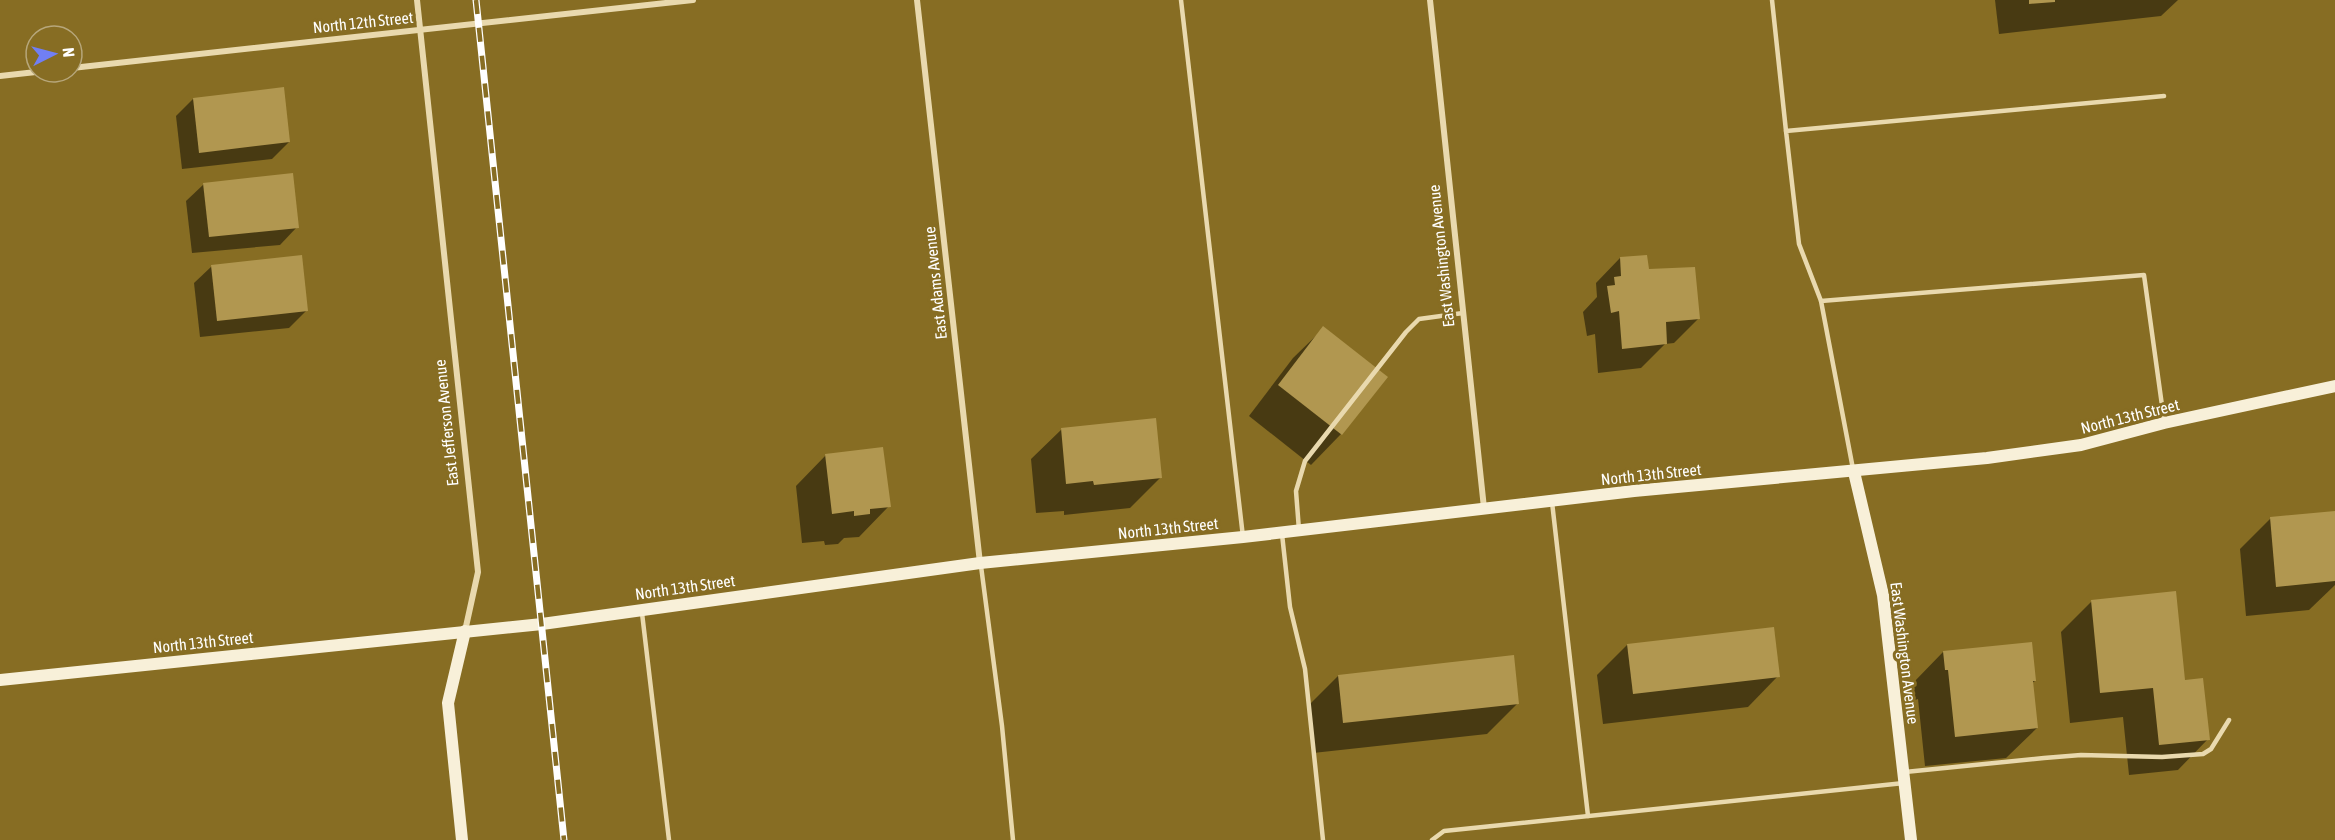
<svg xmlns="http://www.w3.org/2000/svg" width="2335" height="840" font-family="'Asap Condensed',sans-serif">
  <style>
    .shadow { fill: #0007 }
    .building { fill: #b19750 }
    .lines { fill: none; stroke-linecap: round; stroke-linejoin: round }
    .lane { stroke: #e9d9ae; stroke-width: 4.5 }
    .street { stroke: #e9d9ae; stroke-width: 6 }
    .secondary { stroke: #f8f0d9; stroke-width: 12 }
    .rail-casing { stroke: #fff; stroke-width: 7 }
    .rail { stroke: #876d23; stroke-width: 4.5; stroke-dasharray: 14; stroke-linecap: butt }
    .labels { text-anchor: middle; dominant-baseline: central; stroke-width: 6; stroke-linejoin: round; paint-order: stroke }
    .street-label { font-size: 16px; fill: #fff; stroke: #876d23 }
  </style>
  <rect width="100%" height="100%" fill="#876d23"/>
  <g class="shadow">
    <path d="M1995 0H2178L2161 16 1999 34Z"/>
    <path d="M193 99 289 142 272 159 182 169 176 116Z"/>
    <path d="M204 184 297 227 280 245 192 253 186 201Z"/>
    <path d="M1620 258 1648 271 1699 318 1674 343 1665 344 1641 368 1598 373 1595 334 1587 336 1583 312 1597 297 1596 283Z"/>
    <path d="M212 266 307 310 289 328 200 337 194 283Z"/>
    <path d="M1324 328 1386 377 1341 434 1311 465 1249 416 1293 358Z"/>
    <path d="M1062 429 1160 478 1130 508 1064 515V511L1036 513 1031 459Z"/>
    <path d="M826 455 889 506 859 537 844 538 838 544 825 545 824 541 802 543 796 486Z"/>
    <path d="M2270 519 2335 526V585L2309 610 2246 616 2240 549Z"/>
    <path d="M2092 601 2183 681 2208 739 2178 770 2129 775 2123 717 2070 723 2061 632Z"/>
    <path d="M1627 645 1778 676 1748 707 1603 724 1597 675Z"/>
    <path d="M1943 652 2035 681 2032 683 2037 728 2006 758 1925 766 1918 699 1915 700 1913 683Z"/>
    <path d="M1338 676 1517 704 1487 734 1313 753 1308 706Z"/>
  </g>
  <g class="building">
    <path d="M2029 0H2055V2L2029 4Z"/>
    <path d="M284 87 290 142 199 153 193 98Z"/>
    <path d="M293 173 299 228 209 237 203 183Z"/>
    <path d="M302 255 308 311 217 321 211 265Z"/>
    <path d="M1647 255 1649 269 1695 267 1700 319 1666 322 1667 344 1622 349 1619 311 1611 313 1607 286 1615 285 1614 277 1621 276 1620 257Z"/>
    <path d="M1323 326 1388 377 1342 435 1278 385Z"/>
    <path d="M1156 418 1162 478 1094 485 1093 481 1066 484 1061 428Z"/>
    <path d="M883 447 891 507 870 509V514L854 516V511L832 514 825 454Z"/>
    <path d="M2335 511V581L2276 587 2270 517Z"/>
    <path d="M2176 591 2185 680 2203 678 2210 740 2159 745 2153 688 2100 693 2091 600Z"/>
    <path d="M1774 627 1780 677 1633 694 1627 644Z"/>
    <path d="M2032 642 2036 681H2033L2038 728 1955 737 1948 670H1945L1943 651Z"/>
    <path d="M1514 655 1519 704 1343 723 1338 675Z"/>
  </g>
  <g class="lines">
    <g class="lane">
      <path d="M1181 0 1243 537"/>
      <path d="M1772 0 1786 131"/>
      <path d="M1821 301 1853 469"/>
      <path d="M2164 420 2144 275 1821 301 1799 244 1786 131 2164 96"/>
      <path d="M1552 502 1588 816"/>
      <path d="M1299 530 1296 491 1305 461 1406 332 1419 319 1463 313"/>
      <path d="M1282 534 1290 607 1305 669 1323 840"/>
      <path d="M981 566 1002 726 1013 840"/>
      <path d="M642 613 669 840"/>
      <path d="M1905 772 2044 758 2081 755 2162 757 2203 754 2211 749 2229 720"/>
      <path d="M1432 840 1444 831 1904 783"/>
    </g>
    <g class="street">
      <path d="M417 0 478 572 465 631"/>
      <path d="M917 0 980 563"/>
      <path d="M1430 0 1484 508"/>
      <path d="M72 68 693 0"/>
      <path d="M0 76 36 72"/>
    </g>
    <g class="secondary">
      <path d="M1854 472 1883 595 1911 840"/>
      <path d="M0 680 542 624 980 563 1243 537 1634 491 1987 458 2081 445 2164 423 2335 386"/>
      <path d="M462 840 448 703 465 631"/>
    </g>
    <defs>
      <path id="rail" d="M476 0 564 840"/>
    </defs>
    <use href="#rail" class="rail-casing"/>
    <use href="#rail" class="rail"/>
  </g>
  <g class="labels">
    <g class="street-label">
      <text transform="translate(363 22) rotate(-6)">North 12th Street</text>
      <text transform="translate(1441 256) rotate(-96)">East Washington Avenue</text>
      <text transform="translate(935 283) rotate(-96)">East Adams Avenue</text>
      <text transform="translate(2130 416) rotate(-14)">North 13th Street</text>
      <text transform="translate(446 423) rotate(-96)">East Jefferson Avenue</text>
      <text transform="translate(1651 474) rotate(-6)">North 13th Street</text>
      <text transform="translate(1168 528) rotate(-6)">North 13th Street</text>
      <text transform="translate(685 587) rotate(-8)">North 13th Street</text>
      <text transform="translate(203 642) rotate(-6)">North 13th Street</text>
      <text transform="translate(1905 653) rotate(83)">East Washington Avenue</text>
    </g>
  </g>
  <g transform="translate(54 54) rotate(84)"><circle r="28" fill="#876d23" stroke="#b7a77b" stroke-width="1.5"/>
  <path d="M0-4.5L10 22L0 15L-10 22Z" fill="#717ff4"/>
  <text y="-9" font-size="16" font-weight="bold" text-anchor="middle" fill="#ffffff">N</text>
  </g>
</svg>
